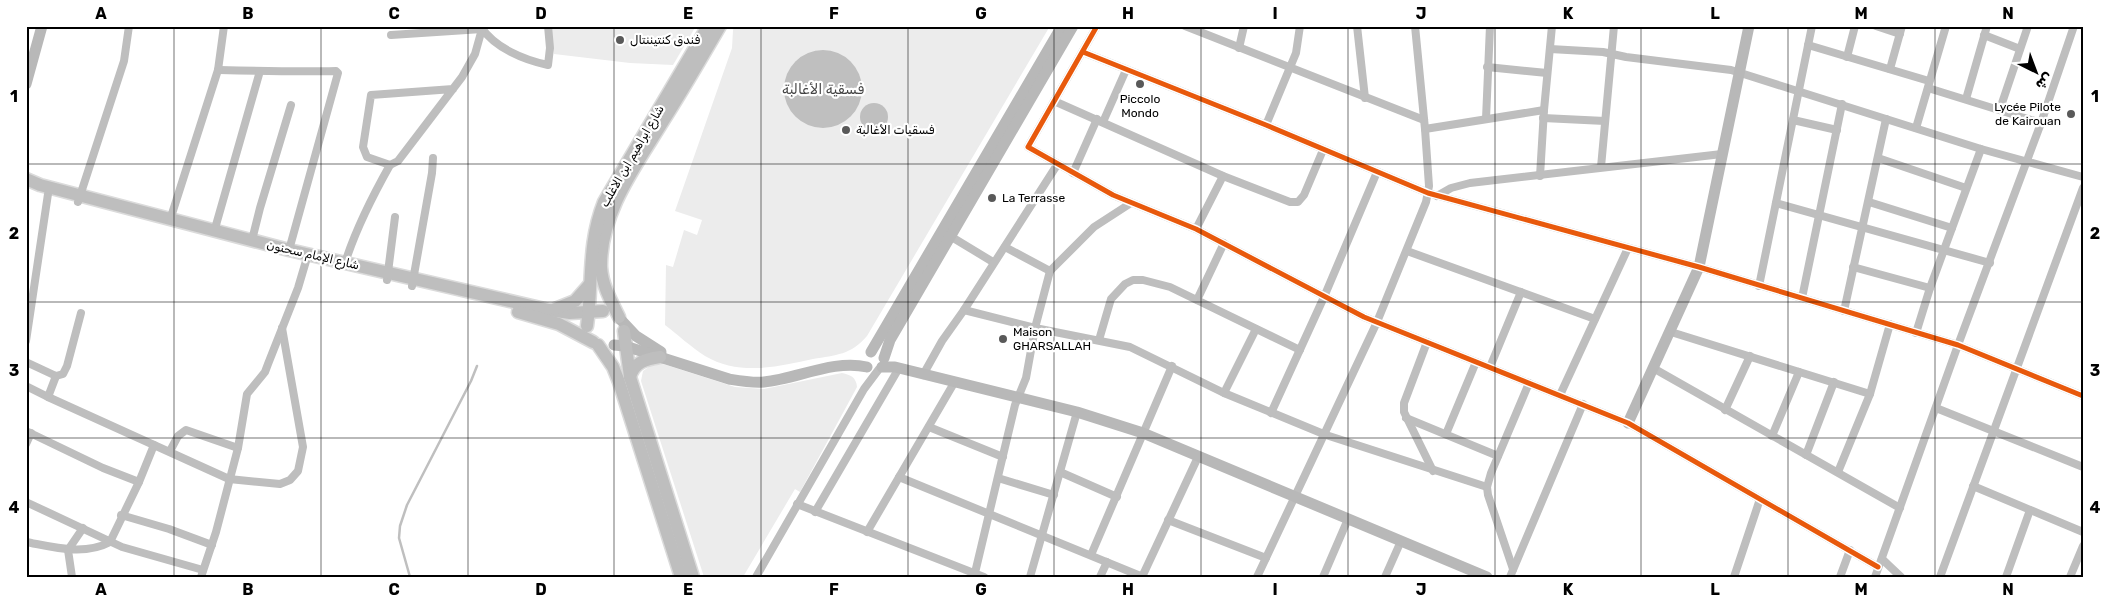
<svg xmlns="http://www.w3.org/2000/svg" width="2109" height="603" font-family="Rubik,'Noto Sans Arabic',sans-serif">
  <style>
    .green { fill: #ececec }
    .water { fill: #bfbfbf }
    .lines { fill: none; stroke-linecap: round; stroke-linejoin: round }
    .stream { stroke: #bfbfbf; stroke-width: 2.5 }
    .primary-casing { stroke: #dbdbdb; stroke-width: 15 }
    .street { stroke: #bebebe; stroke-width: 8 }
    .secondary { stroke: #b8b8b8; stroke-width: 11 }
    .primary { stroke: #bebebe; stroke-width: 12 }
    .cycleway-casing { stroke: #fff; stroke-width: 8 }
    .cycleway { stroke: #e8590c; stroke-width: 5 }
    .grid { fill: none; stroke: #000; stroke-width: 1; stroke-opacity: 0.55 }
    .poi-dot { fill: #595959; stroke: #fff; stroke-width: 2 }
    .labels { text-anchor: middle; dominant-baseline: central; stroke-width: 4.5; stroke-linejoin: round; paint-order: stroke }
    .poi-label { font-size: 12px; fill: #000; stroke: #fff; text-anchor: start }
    .street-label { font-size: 12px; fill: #000; stroke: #fff }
    .water-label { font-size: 14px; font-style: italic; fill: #444; stroke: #fff }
    .neatline { fill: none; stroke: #000; stroke-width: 2 }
    .grid-label { font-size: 16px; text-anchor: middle; font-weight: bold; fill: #000 }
  </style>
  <rect width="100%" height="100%" fill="#fff"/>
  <g class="green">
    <path d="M551 26H696L673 65 630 63 554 54Z"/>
    <path d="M735 26H1050L867 336C851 355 836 355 813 359 777 367 739 376 705 356 691 347 678 335 665 325L666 265 673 267 684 230 697 235 702 220 675 211 732 48 733 30Z"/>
    <path d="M663 364 735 387 764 389 842 373C851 375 856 377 857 387L800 492 795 489 743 577H704L641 381 643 371 650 366Z"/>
  </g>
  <g class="water">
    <circle cx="823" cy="89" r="39"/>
    <circle cx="874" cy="117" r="14"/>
  </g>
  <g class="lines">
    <path class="stream" d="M410 577 399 538 400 526 407 505 471 381 477 366"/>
    <defs>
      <g id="primary">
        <path d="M26 179 40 185 289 250 549 310 570 313 603 311"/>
        <path d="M555 309 575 301 590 284"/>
        <path d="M518 312 559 324 593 342"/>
        <path d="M619 317C611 301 602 285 601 267 600 211 638 163 665 118 684 88 702 57 720 26"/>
        <path d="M587 326C593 282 587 245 604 202L708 26"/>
        <path d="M624 331 630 377 693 577"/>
        <path d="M598 345 613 367 619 382 681 577"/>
        <path d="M630 377C634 362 646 359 660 357"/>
      </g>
    </defs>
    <use href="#primary" class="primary-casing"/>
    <g class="street">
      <path d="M1097 26 1028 147 1113 195 1196 229 1364 317 1628 423 1878 567"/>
      <path d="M1185 26 1424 120"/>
      <path d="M1357 26 1365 98"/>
      <path d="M1876 26 1900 34"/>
      <path d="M481 27C495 48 524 60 548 65L550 48 548 26"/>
      <path d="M391 35 482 29"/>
      <path d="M1984 35 2020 49"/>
      <path d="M1808 45 1929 81"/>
      <path d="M1239 48 1244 26"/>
      <path d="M1550 49 1603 52 1626 57 1731 70 1981 149 2083 177"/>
      <path d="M1083 52 1266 125 1428 193 1699 267 1958 345 2083 396"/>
      <path d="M1847 57 1855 26"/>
      <path d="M1487 67 1547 73"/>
      <path d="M1890 69 1902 26"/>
      <path d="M218 70C258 71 297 72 336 71L338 73 289 250"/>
      <path d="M1928 88 2041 123"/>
      <path d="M453 89 371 95 363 147 367 157 390 165 398 161 462 77 475 54 482 29"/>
      <path d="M1966 99 1987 26"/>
      <path d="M1054 101 1223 176 1290 202H1298L1304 195 1323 150"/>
      <path d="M2000 109 2028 26"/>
      <path d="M1543 118 1605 121"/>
      <path d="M1486 119 1490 26"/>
      <path d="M1793 120 1837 130"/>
      <path d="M1103 122 1126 70"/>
      <path d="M1266 125 1296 53 1300 26"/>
      <path d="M1916 128 1946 26"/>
      <path d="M1425 129 1544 110"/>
      <path d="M1878 158 1966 188"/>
      <path d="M1601 167 1614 26"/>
      <path d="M1073 173 1097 119"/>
      <path d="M1540 176 1544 110 1552 26"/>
      <path d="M1437 196 1451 188 1470 183 1722 154"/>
      <path d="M78 202 124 61 129 26"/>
      <path d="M1869 202 1952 228"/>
      <path d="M1776 203 1990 263"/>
      <path d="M170 220 218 70 224 26"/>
      <path d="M1196 229 1223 176"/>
      <path d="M214 232 260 71"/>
      <path d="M950 236 993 262"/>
      <path d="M252 240 260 208 291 105"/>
      <path d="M1005 247 1050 271"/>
      <path d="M1407 251 1595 319"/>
      <path d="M345 263C356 228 372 197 390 165"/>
      <path d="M1853 267 1930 288"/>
      <path d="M387 280 395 217"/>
      <path d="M412 286 432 173 433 158"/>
      <path d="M1759 286 1812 26"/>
      <path d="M1802 298 1842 104"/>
      <path d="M1197 300 1224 243"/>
      <path d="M964 310 1035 328 1130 347 1224 393 1326 435 1487 487"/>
      <path d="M1844 311 1886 119"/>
      <path d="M1671 332 1870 394"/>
      <path d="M1916 333 1930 288 1981 149"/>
      <path d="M1099 340 1111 299 1125 284 1133 280H1143L1170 287 1300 350"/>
      <path d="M26 341 48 194"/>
      <path d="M1427 342 1404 403V412L1433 471"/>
      <path d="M26 362 56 376 63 374 67 366 81 313"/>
      <path d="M1490 367 1521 292"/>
      <path d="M1653 368 1900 508"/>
      <path d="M923 375 942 341 964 310 1057 165"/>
      <path d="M26 386 48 397 56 376"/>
      <path d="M1224 393 1256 329"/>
      <path d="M1560 395 1628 248"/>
      <path d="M48 397 229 479 280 484 290 480 298 471 303 447 282 328"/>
      <path d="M1936 408 2083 467"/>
      <path d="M1725 410 1750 356"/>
      <path d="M1271 413 1324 297 1377 172"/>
      <path d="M1406 418 1498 456"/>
      <path d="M929 427 1003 457"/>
      <path d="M26 431 103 468 139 482"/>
      <path d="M1446 434 1476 362"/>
      <path d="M1772 436 1799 372"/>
      <path d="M26 444 31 433"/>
      <path d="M170 451 178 436 186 430 238 448"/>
      <path d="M1806 455 1834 382"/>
      <path d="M1060 472 1117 497"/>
      <path d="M1838 472 1870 394 1890 324"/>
      <path d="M899 477 1143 577"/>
      <path d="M998 478 1054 495"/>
      <path d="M1973 486 2083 532"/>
      <path d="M26 502 122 547 203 570"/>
      <path d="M797 504 984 577"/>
      <path d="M815 512 899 368"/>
      <path d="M121 515 169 529 212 545"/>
      <path d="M1168 520 1266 558"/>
      <path d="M867 532 954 383"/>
      <path d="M26 542C53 547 84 556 110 542L139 482 154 445"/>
      <path d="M1091 555 1172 366"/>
      <path d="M1882 559 1901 577"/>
      <path d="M1513 569 1488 495 1487 487 1491 473 1529 383"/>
      <path d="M72 577 68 550 83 528"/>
      <path d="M201 577 216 532 238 448 247 394 265 372 268 364 298 288 306 261"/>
      <path d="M756 577 864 389 879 369"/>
      <path d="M974 577 1015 405 1026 378 1035 328 1050 271 1094 227 1131 203"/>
      <path d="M1030 577 1077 412"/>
      <path d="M1100 577 1107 562"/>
      <path d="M1142 577 1198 457"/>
      <path d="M1257 577 1377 322 1426 202 1429 186 1425 129 1415 26"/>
      <path d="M1323 577 1348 519"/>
      <path d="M1385 577 1401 541"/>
      <path d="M1510 577 1583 404"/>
      <path d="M1734 577 1760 499"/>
      <path d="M1840 577 1850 550"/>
      <path d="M1875 577 1958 345 2041 123 2074 26"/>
      <path d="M1940 577 2083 188"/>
      <path d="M2006 577 2030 510"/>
      <path d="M2070 577 2083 546"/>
    </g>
    <g class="secondary">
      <path d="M26 84 42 26"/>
      <path d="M621 320 636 336 661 352"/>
      <path d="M614 345 625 346 729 379C741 381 752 383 764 382 797 379 834 359 867 367"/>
      <path d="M871 352 1062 26"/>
      <path d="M884 358 890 340 1073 26"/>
      <path d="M882 367H895L1077 412 1143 433 1487 577"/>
      <path d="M1628 423 1699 267 1749 26"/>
    </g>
    <use href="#primary" class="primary"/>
    <defs>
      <g id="cycleway">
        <path d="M1097 26 1028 147 1113 195 1196 229 1364 317 1628 423 1878 567"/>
        <path d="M1083 52 1266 125 1428 193 1699 267 1958 345 2083 396"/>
      </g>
    </defs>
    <use href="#cycleway" class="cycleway-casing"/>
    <use href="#cycleway" class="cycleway"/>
  </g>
  <path class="grid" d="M174 26V577M321 26V577M468 26V577M614 26V577M761 26V577M908 26V577M1054 26V577M1201 26V577M1348 26V577M1495 26V577M1641 26V577M1788 26V577M1935 26V577M26 164H2083M26 302H2083M26 438H2083"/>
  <g class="poi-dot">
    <circle cx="620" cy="40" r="5"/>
    <circle cx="1140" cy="84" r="5"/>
    <circle cx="2071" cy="114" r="5"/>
    <circle cx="846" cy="130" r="5"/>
    <circle cx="992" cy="198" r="5"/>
    <circle cx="1003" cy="339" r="5"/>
  </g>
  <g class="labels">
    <g class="poi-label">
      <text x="630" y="40">فندق كنتيننتال</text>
      <text x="1140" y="99" text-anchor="middle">Piccolo<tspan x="1140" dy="14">Mondo</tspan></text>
      <text x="2061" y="107" text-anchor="end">Lycée Pilote<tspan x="2061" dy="14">de Kairouan</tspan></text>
      <text x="856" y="130">فسقيات الأغالبة</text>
      <text x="1002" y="198">La Terrasse</text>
      <text x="1013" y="332">Maison<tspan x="1013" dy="14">GHARSALLAH</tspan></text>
    </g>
    <g class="street-label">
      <text transform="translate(632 156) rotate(-60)">شارع ابراهيم ابن الاغلب</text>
      <text transform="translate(313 255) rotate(13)">شارع الإمام سحنون</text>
    </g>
    <g class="water-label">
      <text x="823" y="89">فسقية الأغالبة</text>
    </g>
  </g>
  <rect width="2109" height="603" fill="none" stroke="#ffffff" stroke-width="55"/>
  <g transform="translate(2036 72) rotate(138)" stroke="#ffffff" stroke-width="4" paint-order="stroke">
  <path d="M0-4L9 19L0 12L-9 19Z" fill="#000000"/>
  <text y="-8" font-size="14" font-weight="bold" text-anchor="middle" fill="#000000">ش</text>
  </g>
  <rect x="28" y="28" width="2054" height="548" class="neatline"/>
  <g class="grid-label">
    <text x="101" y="19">A</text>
    <text x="248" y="19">B</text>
    <text x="394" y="19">C</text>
    <text x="541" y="19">D</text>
    <text x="688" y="19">E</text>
    <text x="834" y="19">F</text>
    <text x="981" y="19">G</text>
    <text x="1128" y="19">H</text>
    <text x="1275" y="19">I</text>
    <text x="1421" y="19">J</text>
    <text x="1568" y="19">K</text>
    <text x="1715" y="19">L</text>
    <text x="1861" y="19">M</text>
    <text x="2008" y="19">N</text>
    <text x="14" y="102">1</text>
    <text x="2095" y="102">1</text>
    <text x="14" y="239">2</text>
    <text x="2095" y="239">2</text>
    <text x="14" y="376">3</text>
    <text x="2095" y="376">3</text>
    <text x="14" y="513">4</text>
    <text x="2095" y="513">4</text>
    <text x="101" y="595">A</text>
    <text x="248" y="595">B</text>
    <text x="394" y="595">C</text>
    <text x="541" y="595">D</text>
    <text x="688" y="595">E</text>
    <text x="834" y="595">F</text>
    <text x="981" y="595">G</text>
    <text x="1128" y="595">H</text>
    <text x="1275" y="595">I</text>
    <text x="1421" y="595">J</text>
    <text x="1568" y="595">K</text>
    <text x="1715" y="595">L</text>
    <text x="1861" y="595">M</text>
    <text x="2008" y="595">N</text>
  </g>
</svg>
